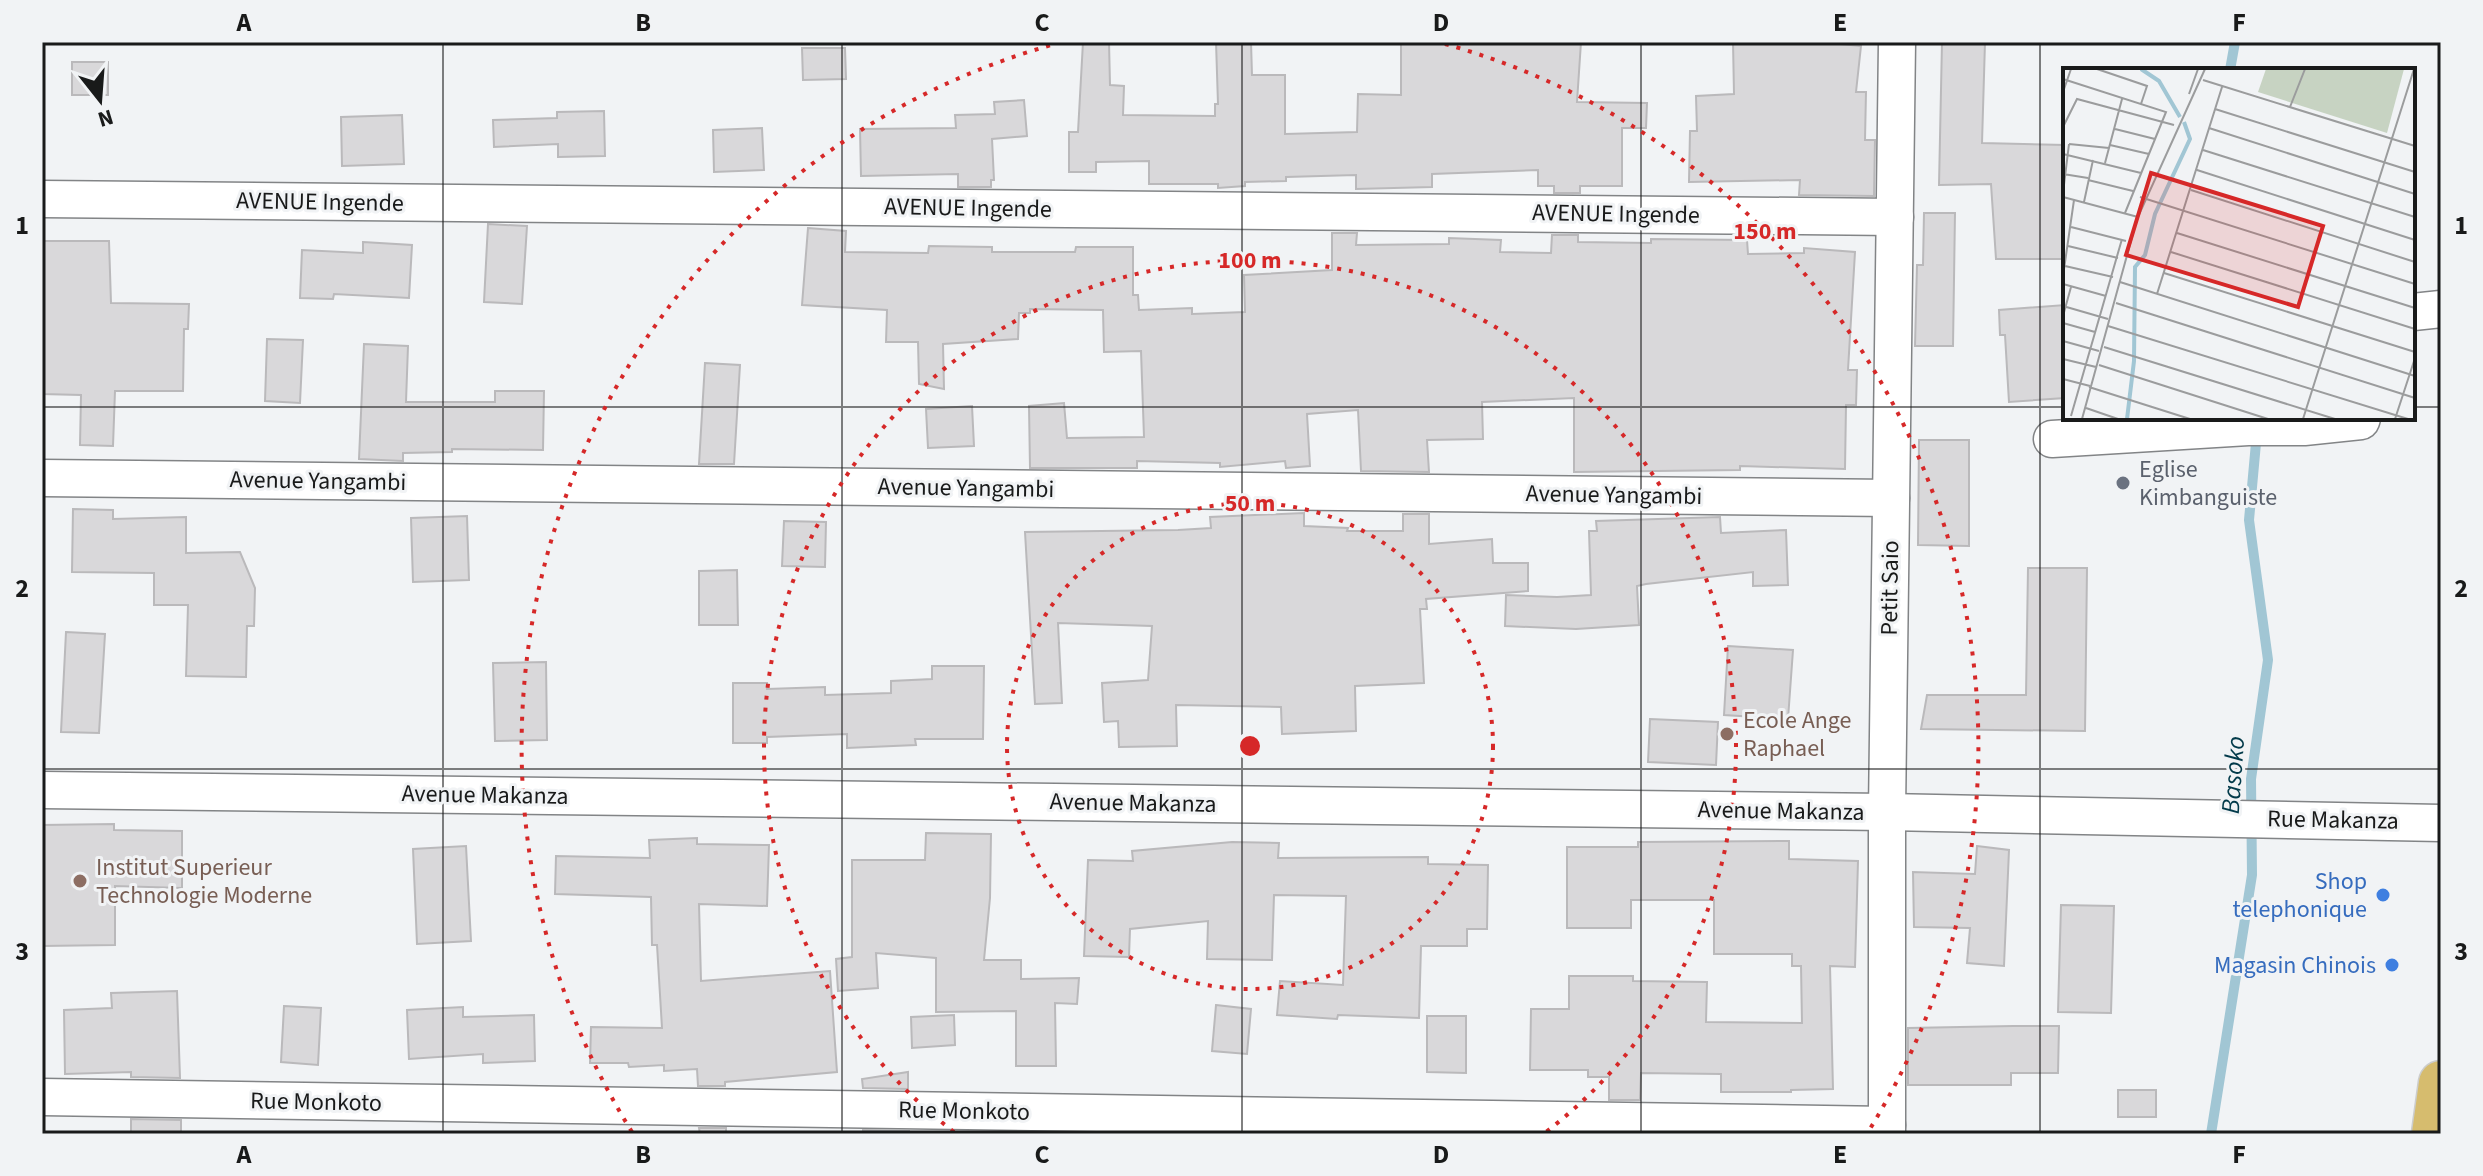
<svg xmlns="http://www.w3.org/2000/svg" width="2483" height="1176" font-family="'Source Sans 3',sans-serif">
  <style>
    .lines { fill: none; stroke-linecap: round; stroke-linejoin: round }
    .stream { stroke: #a1c6d4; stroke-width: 10 }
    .building { fill: #d9d8da; stroke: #bab9bb; stroke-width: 2 }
    .minor-casing { stroke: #828486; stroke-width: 39 }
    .highway-casing { stroke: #cccdcd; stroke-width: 47 }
    .minor { stroke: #fff; stroke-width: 36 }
    .highway { stroke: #d6bc6e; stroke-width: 44 }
    .grid { fill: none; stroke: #191a1a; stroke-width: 2; stroke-opacity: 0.55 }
    .ring { fill: none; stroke: #d62828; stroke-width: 4; stroke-dasharray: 4 8 }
    .worship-dot { fill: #6b7280; stroke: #f1f3f5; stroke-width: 3 }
    .education-dot { fill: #8d6e63; stroke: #f1f3f5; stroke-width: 3 }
    .shop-dot { fill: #3f7fe0; stroke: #f1f3f5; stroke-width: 3 }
    .labels { text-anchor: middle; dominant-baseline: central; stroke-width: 6; stroke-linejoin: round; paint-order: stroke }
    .street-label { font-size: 24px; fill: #191a1a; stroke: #f1f3f5 }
    .worship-label { font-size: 24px; fill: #5b616d; stroke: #f1f3f5; text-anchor: start }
    .education-label { font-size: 24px; fill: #785e54; stroke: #f1f3f5; text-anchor: start }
    .shop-label { font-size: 24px; fill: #366cbe; stroke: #f1f3f5; text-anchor: end }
    .water-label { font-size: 26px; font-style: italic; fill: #023a4a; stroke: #f1f3f5 }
    .inset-river { fill: none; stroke: #a1c6d4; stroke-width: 4 }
    .inset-road { fill: none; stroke: #9b9c9d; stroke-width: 2 }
    .view { fill: #d62828; fill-opacity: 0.15; stroke: #d62828; stroke-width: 4 }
    .inset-edge { fill: none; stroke: #191a1a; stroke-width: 4 }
    .centre { fill: #d62828; stroke: #f1f3f5; stroke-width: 4 }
    .ring-label { font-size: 24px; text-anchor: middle; font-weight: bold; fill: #d62828; stroke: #f1f3f5; stroke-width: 6; stroke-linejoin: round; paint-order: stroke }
    .neatline { fill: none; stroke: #191a1a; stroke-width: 3 }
    .grid-label { font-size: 26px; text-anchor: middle; font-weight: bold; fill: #191a1a }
  </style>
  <rect width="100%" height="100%" fill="#f1f3f5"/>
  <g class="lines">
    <g class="stream">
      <path d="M2230 70 2235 42"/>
      <path d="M2211 1134 2252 875 2251 779 2268 660 2249 520 2257 432"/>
    </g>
  </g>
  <g class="building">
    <path d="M1083 42H1109L1110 85 1124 86 1123 115 1215 116V104H1218L1216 42H1251L1252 75H1285V134L1357 132 1358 94 1401 95V42H1581L1577 102 1647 103 1646 128H1622V186H1580V193H1554V186H1538V170L1432 174V187L1356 189V175L1286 177V181L1245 182V186L1218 188V184H1149V161L1096 162V172H1069V132H1078Z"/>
    <path d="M1733 42H1819L1861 46 1856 92H1866L1865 140H1875L1874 196 1799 195 1800 180 1689 182 1690 131H1697L1696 96 1734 94Z"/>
    <path d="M1942 42H1985L1982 143 2065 145V259H1996L1991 184 1939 185Z"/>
    <path d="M802 48H845L846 79 803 80Z"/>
    <rect x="72" y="62" width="36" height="33"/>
    <path d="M1024 100 1027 136 992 139 994 180H991V187H958V174L861 176 860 129 956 128 955 115 995 114 994 102Z"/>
    <path d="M604 111 605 156 558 157V144L494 147 493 120 557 118V112Z"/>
    <path d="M402 115 404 164 342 166 341 117Z"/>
    <path d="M762 128 764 170 714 172 713 130Z"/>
    <path d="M1924 213H1955L1953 346H1915L1917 265H1923Z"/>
    <path d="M488 224 527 226 522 304 484 302Z"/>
    <path d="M808 228 846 231 845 252 928 253 929 246 992 247V252H1075L1076 247H1133V295H1138L1139 310 1192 308V314L1245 312 1244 275 1332 270V233H1357L1356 245 1449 244V238L1501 240 1500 252 1551 253 1552 235H1578V242L1651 243V239L1747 240 1748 254 1804 253V248L1855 252 1848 370H1857L1856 405H1846L1845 469 1740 466V470L1574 472V398L1482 402 1483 439 1427 440 1429 472 1361 471 1358 410 1307 414 1310 466 1286 468 1285 461 1220 467V463L1137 461V468H1030L1029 406 1064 403 1067 438 1144 437 1141 351 1104 352 1103 310 1030 309V313H1019L1018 339 943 344 944 389 919 384 918 342H886L887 310 802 305Z"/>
    <path d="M42 241H109L111 303 189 304 188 329H184L183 391H115L113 446 80 445 81 395 42 394Z"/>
    <path d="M363 242 412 245 409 298 334 294 333 299 300 298 302 250 363 253Z"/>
    <path d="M2065 305V398L2009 402 2005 335H2000L1999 310Z"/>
    <path d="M267 339 303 340 300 403 265 401Z"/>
    <path d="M364 344 408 346 406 402H495V391H544L543 450 452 449V452L403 453V461L359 459Z"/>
    <path d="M705 363 740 365 734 464H699Z"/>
    <path d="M972 406 974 446 928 448 926 409Z"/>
    <path d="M1919 440H1969V546L1918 545Z"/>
    <path d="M73 509 113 510V519L186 517V553L240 552 255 588 254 626H247L246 677 186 676 188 605H154V573L72 572Z"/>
    <path d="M1304 513V526L1348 528 1347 531H1403V514H1429V544L1492 539 1493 563H1528V591L1426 599 1427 609H1420L1424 683 1355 686 1356 731 1282 734 1281 707 1176 705 1177 746 1119 747 1118 721 1104 722 1102 683 1148 680 1152 626 1058 623 1062 703 1035 704 1025 532 1178 530 1211 528 1210 517Z"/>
    <path d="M467 516 469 580 413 582 411 518Z"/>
    <path d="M1720 517 1721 533 1786 530 1788 585 1753 586V572L1646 584 1637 586 1639 625 1576 629 1505 626 1506 595 1557 597 1591 595 1589 531H1597L1596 521Z"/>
    <path d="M784 521 826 522 825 567 782 566Z"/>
    <path d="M2028 568H2087L2085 731 1921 729 1927 695H2026Z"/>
    <path d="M737 570 738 625H699V571Z"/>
    <path d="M66 632 105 634 99 733 61 732Z"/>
    <path d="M1728 646 1793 650 1788 719 1724 715Z"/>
    <path d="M546 662 547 740 495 741 493 663Z"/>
    <path d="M932 666H984L983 739H915L916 745 847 748V734L767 737V743H733V683H767V689L825 687V695L891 693V681L932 679Z"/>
    <path d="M1650 719 1718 722 1716 765 1648 762Z"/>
    <path d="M114 824V830L182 831V888L115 886V945L42 946V825Z"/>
    <path d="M926 833 991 834 990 898 984 960H1021V979L1079 978 1077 1004 1055 1003 1056 1066H1016V1011L936 1012V958L876 953 878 988 838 991 836 959 852 957V860H925Z"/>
    <path d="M697 838V844L769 845 767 906 699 904 701 981 830 971 837 1072 725 1082V1086H698L697 1069 664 1071V1065L629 1067 628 1063H590L591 1027 662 1028 657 945H652L651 897 555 894 556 856 650 858 649 840Z"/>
    <path d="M1789 841V859L1858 861 1855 967 1830 966 1833 1089 1791 1090V1092H1721V1074L1641 1073 1640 1100H1609V1077H1588V1070H1530L1531 1009H1569V976H1633V981L1707 982 1706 1022 1802 1023 1801 966H1792V954H1714V900H1631V928H1567V847H1638V842Z"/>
    <path d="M1232 842 1279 843 1278 858 1428 857V864L1488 865 1487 929H1467V946H1421L1419 1018 1338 1015 1337 1019 1277 1015 1280 981 1343 985 1346 896 1274 895 1272 960 1207 959 1208 921 1130 929 1129 957 1084 956 1088 860 1133 861 1132 851Z"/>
    <path d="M466 846 471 941 417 944 413 849Z"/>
    <path d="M1977 846 2009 850 2004 966 1967 963 1970 928 1914 927 1913 872 1975 874Z"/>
    <path d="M2061 905 2114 906 2111 1013 2058 1012Z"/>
    <path d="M177 991 180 1078 131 1077V1072L65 1074 64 1010 112 1008 111 993Z"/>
    <path d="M1216 1005 1251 1009 1247 1054 1212 1051Z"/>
    <path d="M284 1006 321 1008 318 1065 281 1062Z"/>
    <path d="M463 1007V1017L534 1015 535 1061 483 1063V1054L409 1059 407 1010Z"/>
    <path d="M954 1015 955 1045 912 1048 911 1017Z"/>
    <path d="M1427 1016H1466V1073L1427 1072Z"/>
    <path d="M2013 1026H2059L2058 1073H2011V1085H1908V1028Z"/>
    <path d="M908 1072V1089L863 1088 862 1079Z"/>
    <rect x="2118" y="1090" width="38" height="27"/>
    <path d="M131 1119 181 1120V1134H131Z"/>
    <path d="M699 1128H726V1134H700Z"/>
    <path d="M863 1130 909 1131V1134H863Z"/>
  </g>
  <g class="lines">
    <defs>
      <g id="minor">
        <path d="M42 199 1895 217"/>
        <path d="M2413 312 2441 309"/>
        <path d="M2052 439 2248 427H2304L2361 421 2362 418"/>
        <path d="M42 478 1891 498"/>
        <path d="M42 790 1887 812 2441 823"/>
        <path d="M42 1097 1887 1125"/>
        <path d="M1887 1134V812L1897 42"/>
      </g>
      <path id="highway" d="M2434 1134 2441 1083"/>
    </defs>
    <use href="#minor" class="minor-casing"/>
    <use href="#highway" class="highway-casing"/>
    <use href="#minor" class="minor"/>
    <use href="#highway" class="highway"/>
  </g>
  <path class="grid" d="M443 42V1134M842 42V1134M1242 42V1134M1641 42V1134M2040 42V1134M42 407H2065M2413 407H2441M42 769H2441"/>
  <g class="ring">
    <circle cx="1250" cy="746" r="243"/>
    <path d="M954 1132A486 486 0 1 1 1546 1132"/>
    <path d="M632 1132A729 729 0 0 1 1055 44M1445 44A729 729 0 0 1 1868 1132"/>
  </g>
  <circle class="worship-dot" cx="2123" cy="483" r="8"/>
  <g class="education-dot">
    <circle cx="1727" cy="734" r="8"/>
    <circle cx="80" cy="881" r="8"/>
  </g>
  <g class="shop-dot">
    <circle cx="2383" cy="895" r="8"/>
    <circle cx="2392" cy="965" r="8"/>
  </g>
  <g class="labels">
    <g class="street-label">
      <text transform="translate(320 202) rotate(1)">AVENUE Ingende</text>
      <text transform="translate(968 208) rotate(1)">AVENUE Ingende</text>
      <text transform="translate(1616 214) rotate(1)">AVENUE Ingende</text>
      <text transform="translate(318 481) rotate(1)">Avenue Yangambi</text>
      <text transform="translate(966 488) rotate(1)">Avenue Yangambi</text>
      <text transform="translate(1614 495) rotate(1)">Avenue Yangambi</text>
      <text transform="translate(1890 588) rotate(-89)">Petit Saio</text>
      <text transform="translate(485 795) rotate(1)">Avenue Makanza</text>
      <text transform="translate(1133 803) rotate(1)">Avenue Makanza</text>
      <text transform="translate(1781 811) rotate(1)">Avenue Makanza</text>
      <text transform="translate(2333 820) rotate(1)">Rue Makanza</text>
      <text transform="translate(316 1102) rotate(1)">Rue Monkoto</text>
      <text transform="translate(964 1111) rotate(1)">Rue Monkoto</text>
    </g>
    <g class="worship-label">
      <text x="2139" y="469">Eglise<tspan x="2139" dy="28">Kimbanguiste</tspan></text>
    </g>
    <g class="education-label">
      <text x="1743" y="720">Ecole Ange<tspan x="1743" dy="28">Raphael</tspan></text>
      <text x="96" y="867">Institut Superieur<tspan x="96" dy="28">Technologie Moderne</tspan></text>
    </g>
    <g class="shop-label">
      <text x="2367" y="881">Shop<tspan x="2367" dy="28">telephonique</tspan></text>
      <text x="2376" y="965">Magasin Chinois</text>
    </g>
    <g class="water-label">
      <text transform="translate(2233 775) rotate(-86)">Basoko</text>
    </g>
  </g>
  <g transform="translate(2063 68)">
    <rect width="352" height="352" fill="#f1f3f5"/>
    <path d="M203 1H341L324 65 195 24Z" fill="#c7d3c2"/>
    <path class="inset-river" d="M78 1 96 13 117 49M64 351 71 293 72 199 82 187 92 146 127 71 121 54"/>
    <path class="inset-road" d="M34 1 84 18 78 36M0 11 103 44 62 145M140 12 352 78M0 24 8 1M126 26 135 1M227 39 242 1M152 41 352 104M0 59 14 31 111 57M146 60 352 126M52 61 92 71M6 76 46 80M47 77 86 86M140 82 352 149M0 86 78 105M42 95 59 31M134 102 352 172M0 106 25 110M25 112 70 123M128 122 352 194M0 125 6 76M0 129 75 149M77 129 352 216M21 134 30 92M8 159 63 173M114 165 352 240M5 178 55 190M108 184 352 261M2 198 50 209M101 205 352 284M0 208 11 132M57 214 352 308M0 216 43 228M94 226 159 19M53 235 352 330M0 238 45 251M0 248 8 219M0 255 32 264M45 258 345 351M0 273 36 283M41 279 272 351M0 291 33 299M36 297 205 351M0 311 27 318M26 319 127 351M23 340 55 351M8 348 59 171M19 351 74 151 142 1M240 351 351 1M332 351 352 290"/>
    <path class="view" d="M88 105 260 158 235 239 63 187Z"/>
    <rect width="352" height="352" class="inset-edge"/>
  </g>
  <circle cx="1250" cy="746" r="12" class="centre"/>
  <g class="ring-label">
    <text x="1765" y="239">150 m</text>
    <text x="1250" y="268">100 m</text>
    <text x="1250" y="511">50 m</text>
  </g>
  <rect width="2483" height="1176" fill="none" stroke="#f1f3f5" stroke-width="88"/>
  <g transform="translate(100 100) rotate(163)" stroke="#f1f3f5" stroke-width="6" paint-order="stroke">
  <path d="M0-6L14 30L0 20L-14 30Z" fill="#191a1a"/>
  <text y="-12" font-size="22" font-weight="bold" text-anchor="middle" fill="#191a1a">N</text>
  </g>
  <rect x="44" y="44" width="2395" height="1088" class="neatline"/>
  <g class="grid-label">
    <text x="244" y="31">A</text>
    <text x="643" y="31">B</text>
    <text x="1042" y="31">C</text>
    <text x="1441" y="31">D</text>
    <text x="1840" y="31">E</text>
    <text x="2239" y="31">F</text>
    <text x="22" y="234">1</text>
    <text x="2461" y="234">1</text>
    <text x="22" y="597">2</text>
    <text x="2461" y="597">2</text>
    <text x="22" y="960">3</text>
    <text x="2461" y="960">3</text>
    <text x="244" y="1163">A</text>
    <text x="643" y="1163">B</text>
    <text x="1042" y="1163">C</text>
    <text x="1441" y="1163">D</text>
    <text x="1840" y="1163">E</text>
    <text x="2239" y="1163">F</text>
  </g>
</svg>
